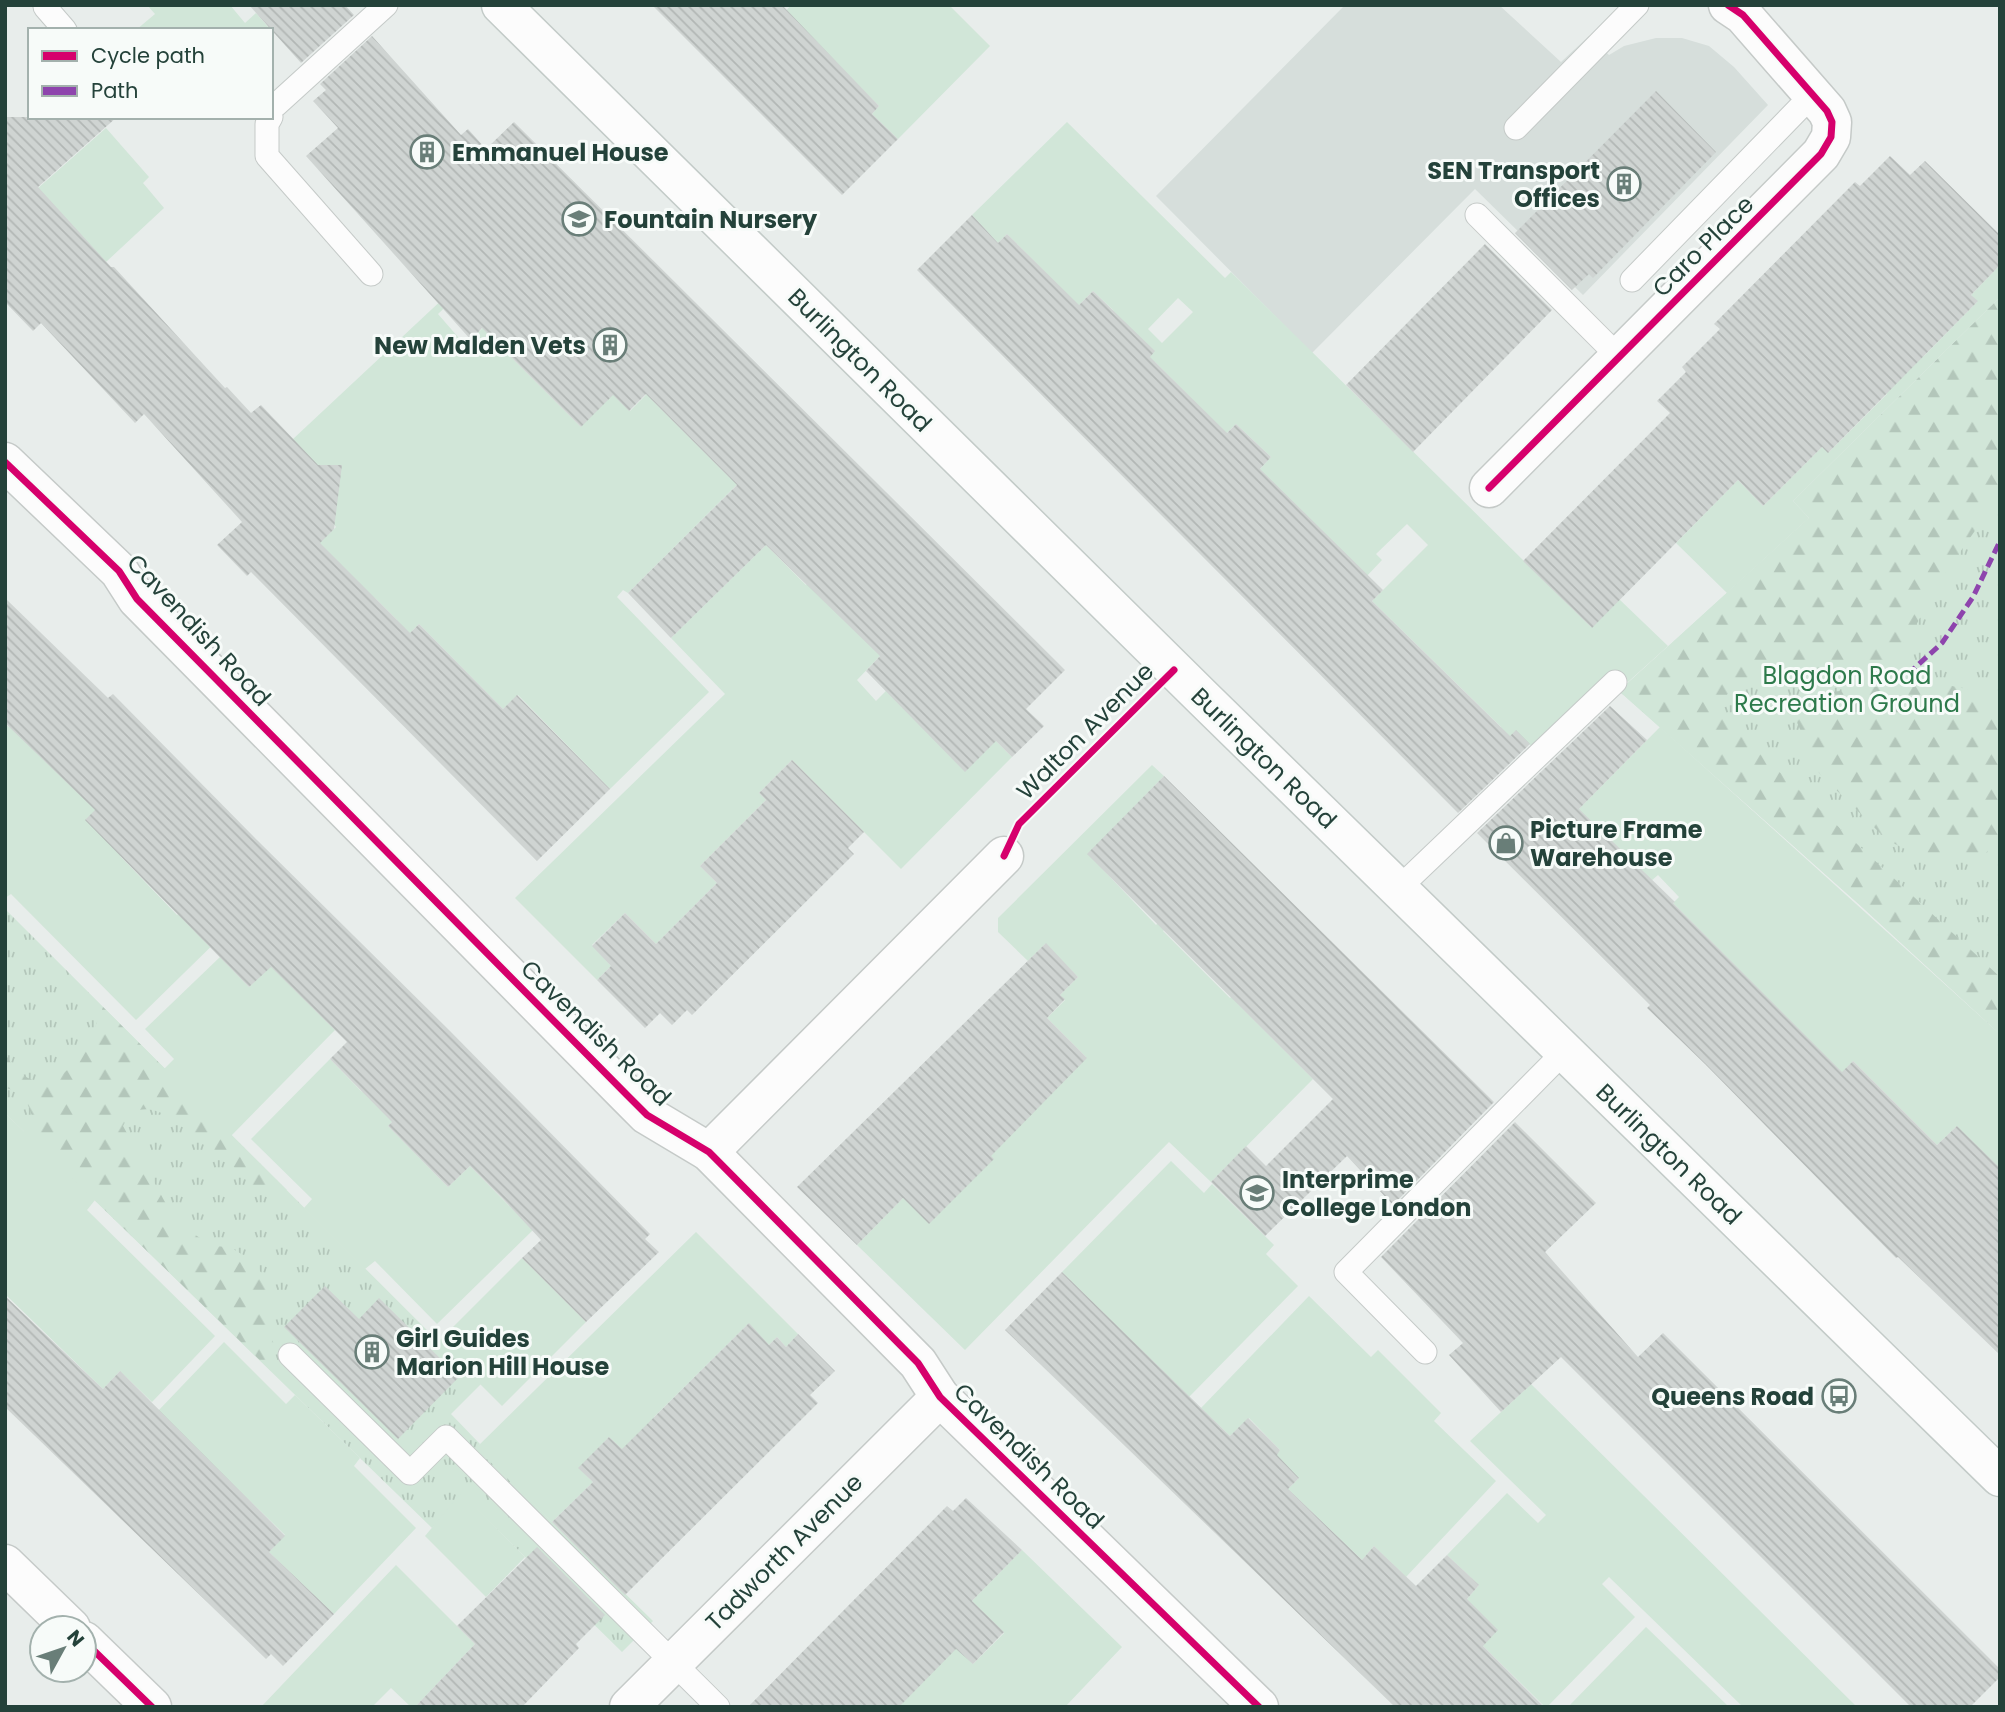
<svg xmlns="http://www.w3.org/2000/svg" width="2005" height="1712" font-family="Poppins,sans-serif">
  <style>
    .built { fill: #d6dedb }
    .grass { fill: url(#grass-tufts) }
    .forest { fill: url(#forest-firs) }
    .garden { fill: #d1e6d8; fill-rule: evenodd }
    .building { fill: url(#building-back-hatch) }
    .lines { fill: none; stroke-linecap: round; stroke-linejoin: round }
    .service-casing { stroke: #c5cac8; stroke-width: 25 }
    .minor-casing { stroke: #c5cac8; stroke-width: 41 }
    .secondary-casing { stroke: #c3cbc8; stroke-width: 41 }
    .service { stroke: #fcfcfc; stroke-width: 23 }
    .minor { stroke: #fcfcfc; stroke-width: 38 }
    .secondary { stroke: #fcfcfc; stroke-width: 38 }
    .quiet { stroke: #8e44ad; stroke-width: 5; stroke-dasharray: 10 5; stroke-linecap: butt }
    .cycleway-casing { stroke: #f7fbf9; stroke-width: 11 }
    .cycleway { stroke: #d6006c; stroke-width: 7 }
    .labels { text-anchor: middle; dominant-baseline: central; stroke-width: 6; stroke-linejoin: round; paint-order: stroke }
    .poi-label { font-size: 24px; font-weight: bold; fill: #24423a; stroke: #f7fbf9; text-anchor: start }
    .street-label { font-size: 24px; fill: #24423a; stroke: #f7fbf9 }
    .park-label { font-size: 24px; fill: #2d7a4b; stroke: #f7fbf9 }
  </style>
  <defs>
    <pattern id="grass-tufts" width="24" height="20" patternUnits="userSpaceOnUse" patternTransform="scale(1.75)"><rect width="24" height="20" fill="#d1e6d8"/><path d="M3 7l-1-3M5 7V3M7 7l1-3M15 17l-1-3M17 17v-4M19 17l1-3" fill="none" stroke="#b3c6ba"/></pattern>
    <pattern id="forest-firs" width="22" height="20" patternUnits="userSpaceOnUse" patternTransform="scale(1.75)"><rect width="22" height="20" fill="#d1e6d8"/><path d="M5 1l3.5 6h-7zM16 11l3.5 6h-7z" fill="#b3c6ba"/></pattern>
    <pattern id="building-back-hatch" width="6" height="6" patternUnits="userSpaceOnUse" patternTransform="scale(1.75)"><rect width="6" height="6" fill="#cfd4d2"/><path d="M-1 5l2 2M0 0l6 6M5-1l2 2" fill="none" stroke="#b2b7b5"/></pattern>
  </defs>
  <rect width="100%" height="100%" fill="#e8edeb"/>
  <path class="built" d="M1345 5H1499L1561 62 1589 36 1609 55 1624 46 1656 38H1682L1709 46 1734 67 1768 105 1583 295 1475 189 1312 353 1156 196Z"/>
  <g class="grass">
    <path d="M2000 297V1034L1862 907 1619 691 1809 518Z"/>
    <path d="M5 909 481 1384 451 1414 480 1444 477 1448 653 1621 622 1652 463 1496 432 1528 5 1113Z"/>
  </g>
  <g class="forest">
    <path d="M2000 297V495L1937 585 1911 635 1893 653 1870 667 1741 684C1727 690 1726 697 1719 710L1756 750 2000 977V1034L1862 907 1619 691 1809 518 1793 501Z"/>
    <path d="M1927 681 1972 690 2000 716V838L1983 856 1925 859 1887 840 1819 773 1796 720 1814 694Z"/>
    <path d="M103 1007 287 1190H258C234 1167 184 1118 153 1110 147 1108 137 1110 131 1111L123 1126 176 1222 212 1246 230 1247 256 1263 272 1295 268 1326 274 1345 271 1371 24 1132 32 1116C28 1102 21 1090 5 1088V1054C9 1059 13 1068 18 1072 63 1106 91 1039 103 1007Z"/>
  </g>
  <g class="garden">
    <path d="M147 5H230L245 23 256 13 271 30H136L155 14Z"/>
    <path d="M791 5H949L990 46 898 139 872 114 879 106 785 12Z"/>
    <path d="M1067 122 1225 278 1231 272 1591 627 1619 599 1668 646 1628 682 1618 671 1535 750 1516 731 1503 743 1501 727 1372 601 1428 545 1407 524 1376 554 1382 560 1349 595 1251 479 1271 457 1236 424 1206 453 1190 397 1155 362 1135 381 1113 310 1093 291 1070 314 1045 272 1007 234 998 243 972 215ZM1178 298 1193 312 1162 343 1148 329Z"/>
    <path d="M106 128 149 177 143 183 164 208 106 262 29 196Z"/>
    <path d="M571 179 575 183 438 314 465 345 488 323 512 358 581 427 604 385 630 411 708 332 652 400 730 478 793 416 800 422 628 593 623 590 617 597 709 692 610 789 518 695 503 709 419 624 371 672 390 627 397 620 376 599 313 549 336 527 320 508 329 465H318L308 474 230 498Z"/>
    <path d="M2000 265V297L1793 501 1809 518 1727 593 1676 543 1738 480 1763 506 1822 447 1829 452 1887 394 1880 387 1925 355 1977 302 1971 295Z"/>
    <path d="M886 504 880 656 857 680 876 701 980 596 996 741 1012 757 901 869 792 760 759 793 766 800 700 866 717 883 656 944 625 913 592 945 611 966 597 980 515 898 725 694 671 638 766 545 806 585Z"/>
    <path d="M6 725 73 767 121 857 177 915 199 895 231 927 136 1020 11 894 5 898Z"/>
    <path d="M1660 727 2000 1034V1198L1957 1126 1937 1145 1853 1061 1842 1073 1673 903 1679 897 1658 875 1651 881 1565 823Z"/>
    <path d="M1152 765 1164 776 1088 854 1156 925 1223 856 1230 864 1163 931 1230 998 1297 929 1238 1004 1313 1079 1211 1182 1169 1142 965 1350 857 1245 903 1198 993 1159 985 1150 1086 1057 1047 1018 1065 1000 1060 995 1078 977 1045 944 1028 961 998 932V918Z"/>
    <path d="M220 957 249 987 271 966 335 1030 231 1136 164 1069 174 1059 145 1029Z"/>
    <path d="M330 1059 361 1091 401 1113 388 1126 448 1187 470 1166 533 1230 437 1324 375 1261 365 1269 304 1208 312 1199 251 1139Z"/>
    <path d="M5 1113 95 1200 87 1210 215 1336 152 1402 120 1371 103 1389 5 1294Z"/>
    <path d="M1171 1161 1204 1193 1212 1184 1274 1245 1266 1254 1298 1286 1189 1397 1062 1272Z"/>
    <path d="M696 1232 798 1334 786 1347 777 1337 769 1345 748 1324 654 1417 659 1425 628 1455 609 1437 579 1468 593 1482 552 1522 476 1448Z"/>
    <path d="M522 1258 586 1322 502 1406 438 1342Z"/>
    <path d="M1309 1296 1371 1357 1378 1350 1441 1413 1434 1421 1496 1481 1406 1577 1374 1546 1362 1560 1288 1489 1299 1478 1265 1467 1280 1450 1249 1418 1230 1436 1201 1408Z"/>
    <path d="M224 1342 286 1404 295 1395 360 1458 354 1466 416 1528 334 1614 269 1552 285 1535 158 1411Z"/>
    <path d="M1531 1384 1857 1707H1743L1609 1577 1602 1584 1635 1617 1547 1707H1545L1483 1646 1467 1599 1479 1585 1447 1555 1507 1493 1538 1523 1546 1515 1470 1441Z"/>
    <path d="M461 1493 525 1557 486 1597 425 1536Z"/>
    <path d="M1022 1550 1122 1647 1065 1707H898L956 1648 973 1664 1004 1633 972 1601Z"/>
    <path d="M396 1565 475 1644 415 1707H411L391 1688 372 1707H261Z"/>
    <path d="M1646 1627 1729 1707H1568Z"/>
  </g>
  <g class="building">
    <path d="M249 5H345L354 15 301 63Z"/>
    <path d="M652 5H782L879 106 872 114 898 139 842 195Z"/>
    <path d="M372 36 461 135 468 129 486 149 514 122 1065 670 1026 709 1044 726 1012 757 996 741 965 772 866 671 880 656 766 545 671 638 628 593 737 485 646 394 629 411 613 395 581 427 482 328 471 340 306 156 338 128 313 101 326 90 320 84Z"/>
    <path d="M1656 91 1716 152 1593 278 1589 274 1572 290 1515 233Z"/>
    <path d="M5 117H117L38 187 111 267H114L225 388 227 387 251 413 261 405 318 465H342L334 529 320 543 410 633 419 624 503 709 517 695 610 789 537 861 251 572 247 576 217 545 242 522 144 414 135 423 41 323 33 331 5 302Z"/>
    <path d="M1890 156 1910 175 1925 161 2000 235V265L1971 295 1978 301 1828 453 1822 447 1763 506 1738 480 1592 628 1523 561 1670 413 1657 401 1686 372 1682 367 1720 329 1714 324 1855 182 1860 186Z"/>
    <path d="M972 215 998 243 1007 234 1079 305 1093 291 1155 351 1150 357 1227 433 1236 424 1271 457 1260 469 1383 590 1372 601 1510 736 1516 730 1530 744 1458 813 917 270Z"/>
    <path d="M1485 244 1552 310 1413 452 1346 385Z"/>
    <path d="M5 598 108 698 113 694 257 840 450 1031 650 1234 645 1239 659 1252 586 1322 522 1258 541 1240 502 1198 470 1166 448 1187 388 1126 392 1122 330 1059 347 1042 271 967 249 987 85 820 95 810 5 723Z"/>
    <path d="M1610 706 1647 740 1579 809 1675 902 1673 903 1842 1072 1853 1061 1937 1145 1957 1126 2000 1168V1355L1898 1257 1896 1258 1705 1064 1647 1008 1650 1005 1477 833Z"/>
    <path d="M792 760 864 832 848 848 854 854 692 1015 687 1010 672 1025 660 1013 645 1028 597 980 611 966 592 946 625 913 656 944 717 883 700 866 766 800 759 793Z"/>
    <path d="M1164 776 1494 1102 1393 1205 1347 1156 1265 1236 1211 1182 1246 1146 1266 1166 1333 1099 1087 854Z"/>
    <path d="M1046 943 1078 977 1060 995 1065 999 1047 1018 1087 1058 991 1156 994 1159 929 1224 903 1198 857 1245 797 1187Z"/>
    <path d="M1515 1122 1596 1203 1545 1252 1638 1357 1663 1333 2000 1669V1677L1970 1707H1911L1561 1357 1501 1412 1449 1355 1463 1343 1381 1257Z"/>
    <path d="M1062 1272 1230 1436 1248 1418 1280 1450 1277 1455 1299 1478 1288 1489 1362 1560 1374 1546 1416 1586 1447 1555 1479 1585 1467 1599 1498 1630 1483 1646 1544 1707H1395L1005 1330Z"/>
    <path d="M325 1286 359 1319 379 1298 459 1377 398 1439 284 1327Z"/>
    <path d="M5 1296 103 1389 120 1371 285 1536 269 1552 334 1614 283 1666 271 1654 266 1659 5 1407Z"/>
    <path d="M749 1323 769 1345 777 1337 786 1347 798 1334 835 1371 810 1395 818 1403 625 1595 552 1522 593 1482 578 1468 609 1437 622 1449Z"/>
    <path d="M966 1498 1022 1550 972 1601 1004 1632 973 1664 956 1649 899 1707H748L947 1506 953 1511Z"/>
    <path d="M537 1547 605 1615 576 1644 579 1648 522 1707H415L475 1644 457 1626Z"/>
  </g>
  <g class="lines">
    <defs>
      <g id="service">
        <path d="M45 7 65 30"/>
        <path d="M271 106 276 105 386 5"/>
        <path d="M271 117 267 124V156L371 274"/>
        <path d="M1516 128 1637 5"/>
        <path d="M1477 215 1619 357"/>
        <path d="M1632 280 1813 94"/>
        <path d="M1398 889 1615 682"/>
        <path d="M1425 1352 1346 1272 1564 1052"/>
        <path d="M290 1355 410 1473 446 1437 718 1707"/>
      </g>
      <g id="minor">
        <path d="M5 462 119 571 137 599 627 1095 647 1115 709 1152 918 1363 940 1397 1259 1707"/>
        <path d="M1489 488 1821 154 1831 137 1832 122 1827 111 1743 15 1728 5"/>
        <path d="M709 1152 1004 856"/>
        <path d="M5 1564 71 1628"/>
        <path d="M84 1641 152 1707"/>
        <path d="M629 1707 940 1397"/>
      </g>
      <path id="secondary" d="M501 5 1204 699 2000 1477"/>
    </defs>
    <use href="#service" class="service-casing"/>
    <use href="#minor" class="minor-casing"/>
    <use href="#secondary" class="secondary-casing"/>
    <use href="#service" class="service"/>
    <use href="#minor" class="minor"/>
    <use href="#secondary" class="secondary"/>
    <path class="quiet" d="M1908 674 1942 643 1973 597 2000 541"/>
    <defs>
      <g id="cycleway">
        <path d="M5 462 119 571 137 599 627 1095 647 1115 709 1152 918 1363 940 1397 1259 1707"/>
        <path d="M1489 488 1821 154 1831 137 1832 122 1827 111 1743 15 1728 5"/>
        <path d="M1004 856 1019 824 1174 670"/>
        <path d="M84 1641 152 1707"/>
      </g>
    </defs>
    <use href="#cycleway" class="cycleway-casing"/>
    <use href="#cycleway" class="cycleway"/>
  </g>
  <defs>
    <symbol id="building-ring" viewBox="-11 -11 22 22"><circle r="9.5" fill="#f7fbf9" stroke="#697e78" stroke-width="1.5"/><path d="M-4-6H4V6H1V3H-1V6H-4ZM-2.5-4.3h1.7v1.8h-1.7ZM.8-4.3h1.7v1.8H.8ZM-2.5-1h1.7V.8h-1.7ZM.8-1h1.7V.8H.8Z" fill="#697e78"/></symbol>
    <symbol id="school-ring" viewBox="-11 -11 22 22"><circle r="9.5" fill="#f7fbf9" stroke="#697e78" stroke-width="1.5"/><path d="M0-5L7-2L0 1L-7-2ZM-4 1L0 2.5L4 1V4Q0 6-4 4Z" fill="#697e78"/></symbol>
    <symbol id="shop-ring" viewBox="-11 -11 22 22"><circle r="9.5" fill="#f7fbf9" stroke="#697e78" stroke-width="1.5"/><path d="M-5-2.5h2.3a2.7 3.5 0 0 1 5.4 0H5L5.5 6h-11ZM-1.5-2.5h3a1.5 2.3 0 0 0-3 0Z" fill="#697e78"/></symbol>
    <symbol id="university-ring" viewBox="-11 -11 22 22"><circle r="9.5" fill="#f7fbf9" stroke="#697e78" stroke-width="1.5"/><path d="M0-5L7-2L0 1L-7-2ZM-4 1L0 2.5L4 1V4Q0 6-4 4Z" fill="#697e78"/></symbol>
    <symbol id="bus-ring" viewBox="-11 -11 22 22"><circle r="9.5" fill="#f7fbf9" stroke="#697e78" stroke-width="1.5"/><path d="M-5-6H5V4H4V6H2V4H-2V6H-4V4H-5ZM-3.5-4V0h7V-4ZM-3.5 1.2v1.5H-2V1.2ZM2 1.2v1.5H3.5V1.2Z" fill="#697e78"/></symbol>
  </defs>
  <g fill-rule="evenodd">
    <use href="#building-ring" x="408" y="133" width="38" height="38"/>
    <use href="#building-ring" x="1605" y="165" width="38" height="38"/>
    <use href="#school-ring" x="560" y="200" width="38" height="38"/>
    <use href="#building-ring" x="591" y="326" width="38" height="38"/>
    <use href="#shop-ring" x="1487" y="824" width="38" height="38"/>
    <use href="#university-ring" x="1238" y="1174" width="38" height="38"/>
    <use href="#building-ring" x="353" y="1333" width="38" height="38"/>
    <use href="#bus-ring" x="1820" y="1377" width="38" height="38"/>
  </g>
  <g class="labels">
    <g class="poi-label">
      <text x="452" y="152">Emmanuel House</text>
      <text x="1600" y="170" text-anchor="end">SEN Transport<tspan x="1600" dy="28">Offices</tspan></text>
      <text x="604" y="219">Fountain Nursery</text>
      <text x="586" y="345" text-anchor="end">New Malden Vets</text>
      <text x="1530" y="829">Picture Frame<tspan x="1530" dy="28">Warehouse</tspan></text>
      <text x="1282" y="1179">Interprime<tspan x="1282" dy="28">College London</tspan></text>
      <text x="396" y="1338">Girl Guides<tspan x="396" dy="28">Marion Hill House</tspan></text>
      <text x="1814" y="1396" text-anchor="end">Queens Road</text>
    </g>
    <g class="street-label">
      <text transform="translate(1703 246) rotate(-45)">Caro Place</text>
      <text transform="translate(860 360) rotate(45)">Burlington Road</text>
      <text transform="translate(199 630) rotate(47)">Cavendish Road</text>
      <text transform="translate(1085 731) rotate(-45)">Walton Avenue</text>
      <text transform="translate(1264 758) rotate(44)">Burlington Road</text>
      <text transform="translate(596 1033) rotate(44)">Cavendish Road</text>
      <text transform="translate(1669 1154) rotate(44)">Burlington Road</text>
      <text transform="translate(1029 1456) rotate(44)">Cavendish Road</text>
      <text transform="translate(784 1552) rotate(-45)">Tadworth Avenue</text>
    </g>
    <g class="park-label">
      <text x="1847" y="675">Blagdon Road<tspan x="1847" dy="28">Recreation Ground</tspan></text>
    </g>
  </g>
  <rect width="2005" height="1712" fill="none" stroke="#24423a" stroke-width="14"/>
  <rect x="28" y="28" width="245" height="91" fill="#f7fbf9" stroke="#a3b1ad" stroke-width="2"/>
  <rect x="42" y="51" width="35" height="10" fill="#d6006c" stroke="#a3b1ad" stroke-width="2"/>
  <text x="91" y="63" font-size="21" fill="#24423a">Cycle path</text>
  <rect x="42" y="86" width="35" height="10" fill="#8e44ad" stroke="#a3b1ad" stroke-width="2"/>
  <text x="91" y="98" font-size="21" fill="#24423a">Path</text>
  <g transform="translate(63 1649) rotate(50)"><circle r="33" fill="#f7fbf9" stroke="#a3b1ad" stroke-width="2"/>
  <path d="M0-5L12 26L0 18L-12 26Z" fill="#697e78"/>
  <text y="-10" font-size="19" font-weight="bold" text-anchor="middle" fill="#24423a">N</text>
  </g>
</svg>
